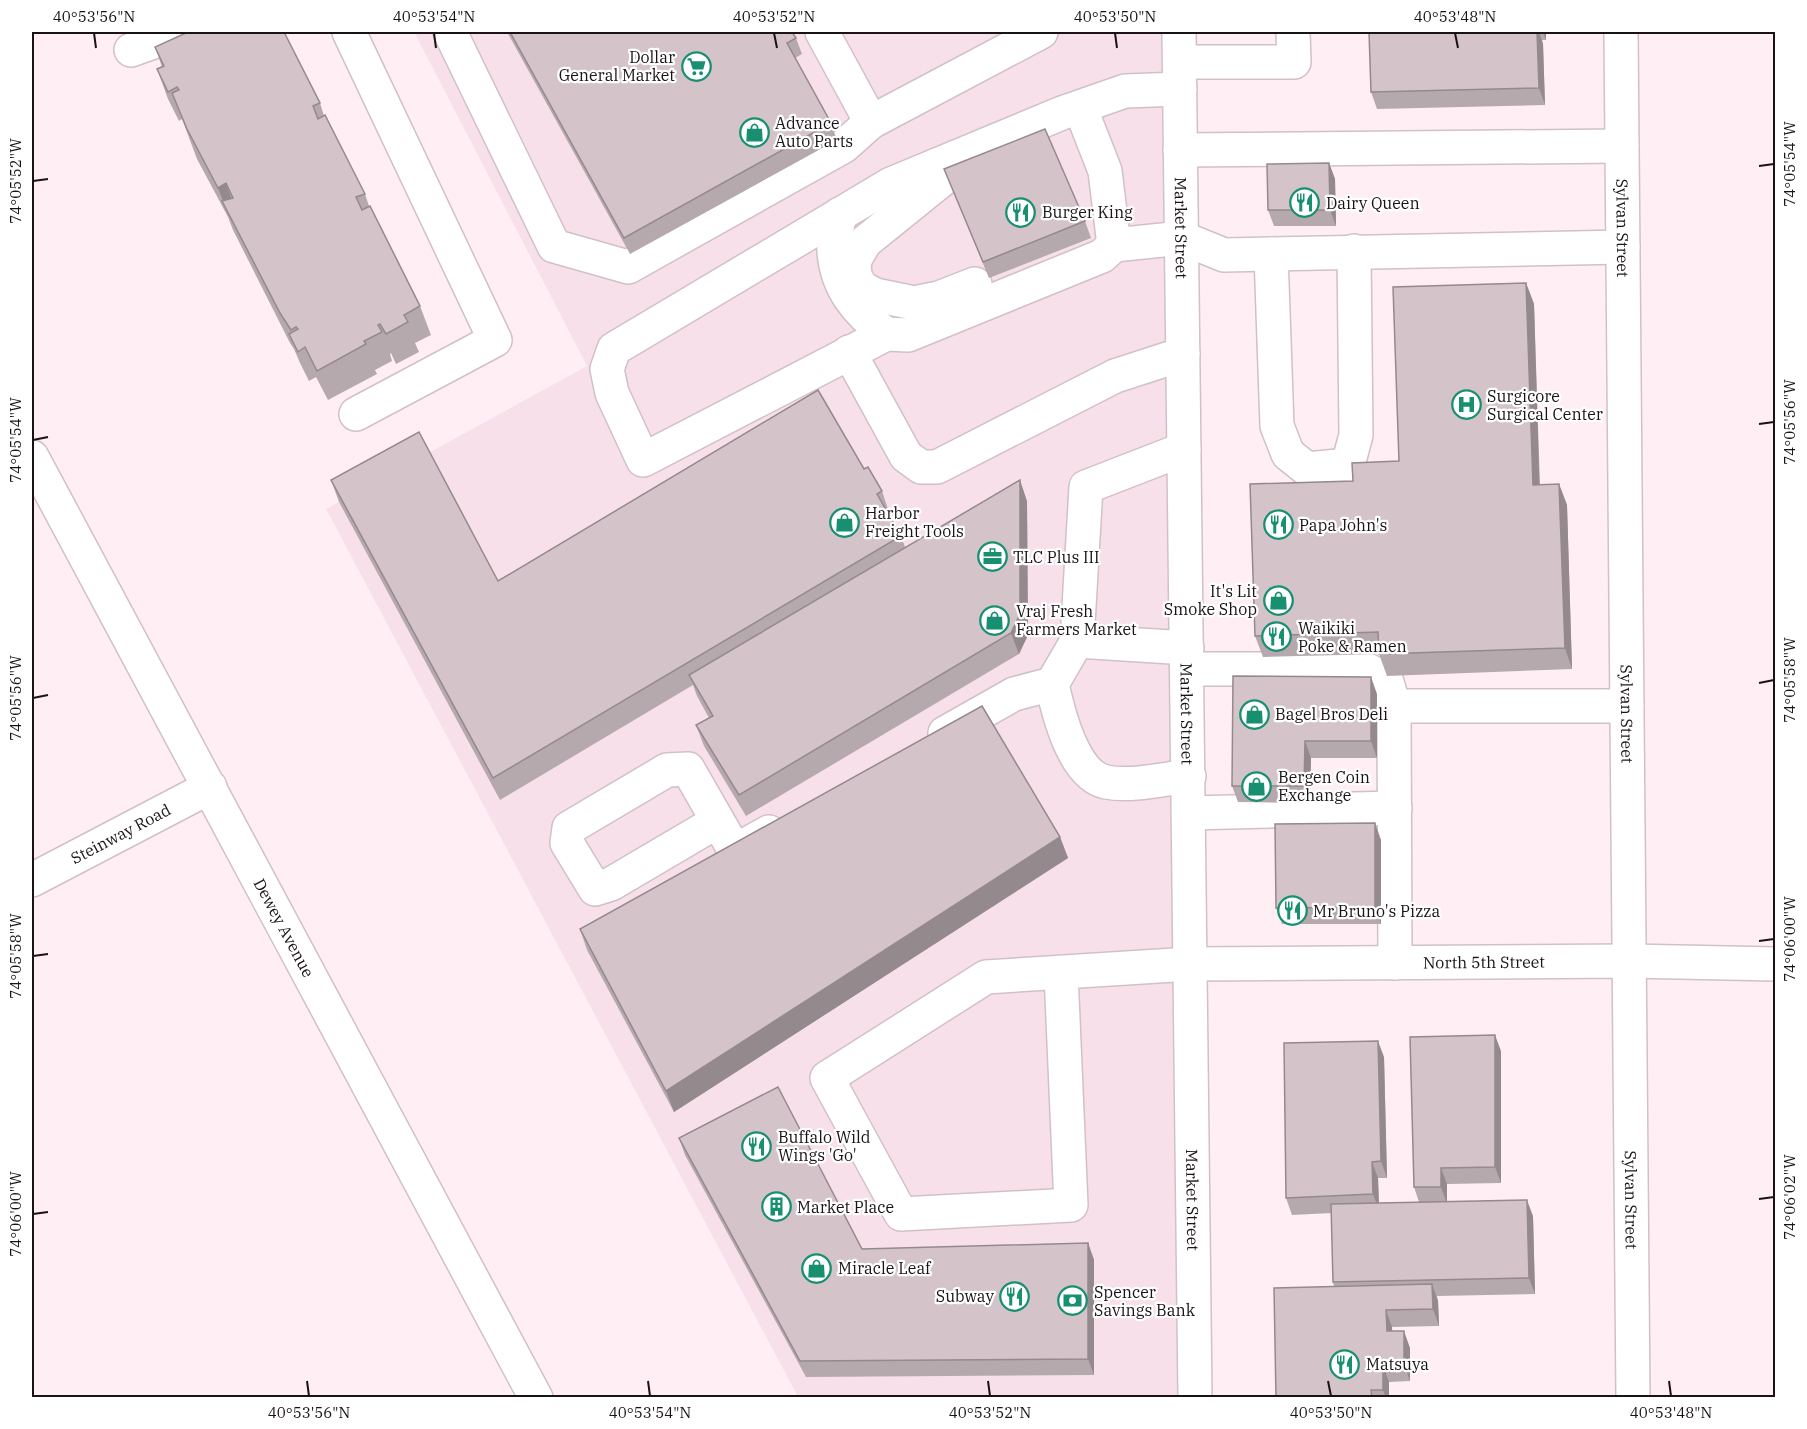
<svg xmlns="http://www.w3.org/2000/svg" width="1807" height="1429" font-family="'IBM Plex Serif',serif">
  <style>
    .built { fill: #f8e0ea }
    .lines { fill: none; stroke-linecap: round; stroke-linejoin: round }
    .minor-casing { stroke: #d1c1c7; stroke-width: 36 }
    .major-casing { stroke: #d1c1c7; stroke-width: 36 }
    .minor { stroke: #fff; stroke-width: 33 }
    .major { stroke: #fff; stroke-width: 33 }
    .wall { fill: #b6a9ae }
    .shaded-wall { fill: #94898d }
    .building { fill: #d4c4ca; stroke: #94898d; stroke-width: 1.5 }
    .ticks { fill: none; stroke: #191316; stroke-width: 2 }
    .labels { text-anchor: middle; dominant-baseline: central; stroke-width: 4.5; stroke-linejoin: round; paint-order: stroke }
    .poi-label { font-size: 16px; fill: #191316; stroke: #fff; text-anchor: start }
    .street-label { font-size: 16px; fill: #191316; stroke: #fff }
    .neatline { fill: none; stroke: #191316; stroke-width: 2 }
    .ticks-label { font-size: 15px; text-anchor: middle; fill: #191316 }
  </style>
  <rect width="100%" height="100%" fill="#ffeff5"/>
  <path class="built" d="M414 32H1163L1180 1397H798L326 509 587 366Z"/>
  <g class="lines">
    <defs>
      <g id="minor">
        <path d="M349 32 495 340 356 414"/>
        <path d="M450 32 554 246 628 267 844 146 871 122 1041 32"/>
        <path d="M822 32 871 122"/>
        <path id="s1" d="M1621 32 1633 1398"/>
        <path d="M131 50 181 32"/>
        <path d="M1180 62H1294L1293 32"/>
        <path d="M1180 89 1125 91 1062 113 891 184 614 349 607 369 612 393 643 460 886 334 908 335 1102 256 1114 245 1182 238 1224 255 1623 247"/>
        <path d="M1080 107 1105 171 1114 245"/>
        <path d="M1180 150 1622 146"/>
        <path d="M953 165 943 179 865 242 854 261 855 276 861 287 875 295 914 303 939 298 975 284"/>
        <path d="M840 214C838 226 833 240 834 252 837 289 858 313 886 334"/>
        <path d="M1271 254 1277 426 1288 454 1307 469 1348 465 1356 435 1354 251"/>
        <path d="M849 352 906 456 921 467H937L1115 376 1183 354"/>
        <path d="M1184 449 1086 487 1077 641 1052 684C1058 712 1073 775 1106 782 1132 787 1163 779 1189 776"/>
        <path id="s2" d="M32 457 536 1398"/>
        <path d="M1077 641 1187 648"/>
        <path d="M1187 669H1365L1386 679 1394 706H1627"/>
        <path d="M1394 706 1395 963"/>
        <path d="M945 733 1014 694 1052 684"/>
        <path d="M1189 813 1395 808"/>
        <path d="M718 821 611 884 595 889 567 843 569 828 667 770 688 769 735 851 769 832"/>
        <path id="s3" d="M32 880 210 787"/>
        <path id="s4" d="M1061 973 1071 1205 901 1214 827 1078 986 977 1190 964 1629 961 1776 964"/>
      </g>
      <g id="major">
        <path id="s5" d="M1179 32 1195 1398"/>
      </g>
    </defs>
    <use href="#minor" class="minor-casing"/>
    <use href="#major" class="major-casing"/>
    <use href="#minor" class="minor"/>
    <use href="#major" class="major"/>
  </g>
  <g class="wall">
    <path d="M507 32H792L796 38 802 54 795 58 831 123 837 140 630 254Z"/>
    <path d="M1373 32H1546V40H1542L1543 44 1545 105 1377 109 1371 92Z"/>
    <path d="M155 47 320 103 324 116 365 194 369 206 420 306 431 335 415 343 419 352 396 364 391 353 390 354 392 361 375 370 377 374 328 400 316 377 309 381 300 363 294 349 290 343 233 230 228 217 197 159 182 119 179 121 168 99 157 69 162 67Z"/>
    <path d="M1329 163 1335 179 1336 226H1274L1268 210Z"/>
    <path d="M944 169 1085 221 1091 238 989 278Z"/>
    <path d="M1526 283 1534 304 1540 485 1559 484 1567 505 1572 669 1387 676 1379 654 1263 657 1255 636 1353 481 1399 461Z"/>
    <path d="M864 469 882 491 889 512 888 513 901 536 905 547 1027 501 1028 635 1019 654 746 816 704 746 696 725 709 718 697 696 693 685 500 800 339 502 331 480 498 581Z"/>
    <path d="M1377 694V758H1311L1310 803 1238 802 1232 786Z"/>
    <path d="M1060 837 1068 858 674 1112 587 950 580 929Z"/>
    <path d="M1381 840V924H1282L1276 908Z"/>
    <path d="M1501 1051V1183L1447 1184V1201L1533 1216 1535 1294 1437 1296 1438 1301 1439 1326 1392 1327V1331L1410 1348V1381L1389 1382V1398H1276L1334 1286 1333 1282 1332 1213 1292 1215 1286 1198 1384 1057 1387 1178H1378L1379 1203 1419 1202 1414 1187Z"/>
    <path d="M679 1138 862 1249 1088 1243 1094 1260V1375L806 1377 685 1155Z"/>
  </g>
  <g class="shaded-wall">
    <path d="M1537 32H1539L1543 44 1545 105 1539 88Z"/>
    <path d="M1543 32H1546V40Z"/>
    <path d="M1329 163 1335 179 1336 226 1330 210Z"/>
    <path d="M226 183 236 212 223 201 218 188Z"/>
    <path d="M1526 283 1534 304 1540 506 1533 485Z"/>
    <path d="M1020 480 1027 501 1028 635 1019 654 1011 633Z"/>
    <path d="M1559 484 1567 505 1572 669 1565 648Z"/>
    <path d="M1371 677 1377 694V758L1371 741Z"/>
    <path d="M1305 741 1311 758 1310 803 1304 786Z"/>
    <path d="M1375 823 1381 840V924L1375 907Z"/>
    <path d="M1060 837 1068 858 674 1112 666 1091Z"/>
    <path d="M1495 1035 1501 1051V1183L1495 1167Z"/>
    <path d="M1378 1041 1384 1057 1387 1178 1381 1161Z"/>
    <path d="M1372 1162 1378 1178 1379 1210 1373 1194Z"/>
    <path d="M1441 1168 1447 1184V1204L1441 1187Z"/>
    <path d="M1527 1200 1533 1216 1535 1294 1529 1278Z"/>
    <path d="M1088 1243 1094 1260V1375L1088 1359Z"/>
    <path d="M1432 1284 1438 1301 1439 1326 1433 1309Z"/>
    <path d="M1386 1310 1392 1327 1393 1348 1387 1331Z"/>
    <path d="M1404 1331 1410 1348V1381L1404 1364Z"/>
    <path d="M1383 1365 1389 1382V1398H1386L1383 1390Z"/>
  </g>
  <g class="building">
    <path d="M188 32H284L320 103 313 106 318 119 325 115 365 194 356 197 362 210 370 206 420 306 404 315 408 322 386 334 380 324 378 325 382 332 364 341 366 344 317 371 305 347 298 352 289 334 298 329 296 327 291 330 280 313 222 201 233 198 226 183 218 188 187 129 172 93 179 90 177 87 168 92 157 69 164 66 155 47Z"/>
    <path d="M510 32H792L796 38 787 43 831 123 624 238Z"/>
    <path d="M1369 32H1537L1539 88 1371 92Z"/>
    <path d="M1045 129 1085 221 983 262 944 169Z"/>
    <path d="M1329 163 1330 210H1268L1267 164Z"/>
    <path d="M1526 283 1533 485 1559 484 1565 648 1379 654 1378 632 1255 636 1250 484 1353 481 1352 463 1399 461 1393 287Z"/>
    <path d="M818 390 864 469 868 467 882 491 877 494 901 536 493 778 331 480 419 432 498 581Z"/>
    <path d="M1020 480V614L1011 633 739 795 696 725 713 716 689 675Z"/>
    <path d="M1233 676 1371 677V741H1305L1304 786H1232Z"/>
    <path d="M982 706 1060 837 666 1091 580 929Z"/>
    <path d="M1375 823V907L1276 908 1275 824Z"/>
    <path d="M1495 1035V1167L1441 1168V1187H1414L1410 1037Z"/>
    <path d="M1378 1041 1381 1161 1372 1162 1373 1194 1286 1198 1284 1043Z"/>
    <path d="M778 1087 862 1249 1088 1243V1359L800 1361 679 1138Z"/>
    <path d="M1527 1200 1529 1278 1333 1282 1331 1204Z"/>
    <path d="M1432 1284 1433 1309 1386 1310 1387 1331H1404V1364L1383 1365V1390H1371L1372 1398H1276L1274 1288Z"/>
  </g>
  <path class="ticks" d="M94 33 96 48M434 33 436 48M774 33 777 48M1115 33 1117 48M1455 33 1458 48M1759 166 1774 164M33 181 48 179M1759 424 1774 422M33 440 48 437M1759 683 1774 680M33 698 48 695M1759 941 1774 939M33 956 48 954M1759 1199 1774 1197M33 1214 48 1212M307 1381 309 1396M648 1381 650 1396M988 1381 990 1396M1328 1381 1331 1396M1669 1381 1671 1396"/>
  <defs>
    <symbol id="supermarket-ring" viewBox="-11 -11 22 22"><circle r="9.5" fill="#fff" stroke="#198f72" stroke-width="1.5"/><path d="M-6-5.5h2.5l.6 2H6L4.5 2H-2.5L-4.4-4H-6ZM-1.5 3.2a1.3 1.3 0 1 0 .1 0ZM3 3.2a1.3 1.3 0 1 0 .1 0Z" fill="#198f72"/></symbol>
    <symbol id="shop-ring" viewBox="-11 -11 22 22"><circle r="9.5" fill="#fff" stroke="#198f72" stroke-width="1.5"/><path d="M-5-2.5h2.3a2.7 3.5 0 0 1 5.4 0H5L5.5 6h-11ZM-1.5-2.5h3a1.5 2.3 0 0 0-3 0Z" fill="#198f72"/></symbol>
    <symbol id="restaurant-ring" viewBox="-11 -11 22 22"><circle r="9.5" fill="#fff" stroke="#198f72" stroke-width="1.5"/><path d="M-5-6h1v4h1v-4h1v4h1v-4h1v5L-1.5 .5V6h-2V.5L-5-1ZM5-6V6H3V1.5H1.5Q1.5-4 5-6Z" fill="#198f72"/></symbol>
    <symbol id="hospital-ring" viewBox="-11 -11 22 22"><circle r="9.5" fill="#fff" stroke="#198f72" stroke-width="1.5"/><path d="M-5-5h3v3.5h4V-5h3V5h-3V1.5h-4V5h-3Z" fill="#198f72"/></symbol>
    <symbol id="office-ring" viewBox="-11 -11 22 22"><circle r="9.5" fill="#fff" stroke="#198f72" stroke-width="1.5"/><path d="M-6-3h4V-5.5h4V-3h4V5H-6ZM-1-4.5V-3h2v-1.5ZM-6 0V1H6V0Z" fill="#198f72"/></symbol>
    <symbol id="building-ring" viewBox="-11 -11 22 22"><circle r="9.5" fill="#fff" stroke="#198f72" stroke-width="1.5"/><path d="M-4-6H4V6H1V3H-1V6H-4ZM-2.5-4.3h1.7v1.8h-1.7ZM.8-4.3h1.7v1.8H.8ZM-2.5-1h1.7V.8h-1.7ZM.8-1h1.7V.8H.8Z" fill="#198f72"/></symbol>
    <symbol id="bank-ring" viewBox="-11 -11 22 22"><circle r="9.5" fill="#fff" stroke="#198f72" stroke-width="1.5"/><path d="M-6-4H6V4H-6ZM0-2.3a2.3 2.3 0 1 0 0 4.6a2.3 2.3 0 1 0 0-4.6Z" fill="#198f72"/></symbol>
  </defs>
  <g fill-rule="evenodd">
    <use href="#supermarket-ring" x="680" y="50" width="33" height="33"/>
    <use href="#shop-ring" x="738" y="116" width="33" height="33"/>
    <use href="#restaurant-ring" x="1288" y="186" width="33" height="33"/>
    <use href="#restaurant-ring" x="1004" y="196" width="33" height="33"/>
    <use href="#hospital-ring" x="1450" y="388" width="33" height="33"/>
    <use href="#shop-ring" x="828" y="506" width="33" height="33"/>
    <use href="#restaurant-ring" x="1262" y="508" width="33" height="33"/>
    <use href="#office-ring" x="976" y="540" width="33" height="33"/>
    <use href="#shop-ring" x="1262" y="584" width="33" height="33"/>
    <use href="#shop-ring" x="978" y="604" width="33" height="33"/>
    <use href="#restaurant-ring" x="1260" y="620" width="33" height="33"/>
    <use href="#shop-ring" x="1238" y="698" width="33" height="33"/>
    <use href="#shop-ring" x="1240" y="770" width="33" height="33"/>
    <use href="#restaurant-ring" x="1276" y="894" width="33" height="33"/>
    <use href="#restaurant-ring" x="740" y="1130" width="33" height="33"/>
    <use href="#building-ring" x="760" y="1190" width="33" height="33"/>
    <use href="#shop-ring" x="800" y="1252" width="33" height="33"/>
    <use href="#restaurant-ring" x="998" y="1280" width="33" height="33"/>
    <use href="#bank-ring" x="1056" y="1284" width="33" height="33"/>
    <use href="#restaurant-ring" x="1328" y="1348" width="33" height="33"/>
  </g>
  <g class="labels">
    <g class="poi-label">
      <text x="675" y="57" text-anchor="end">Dollar<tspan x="675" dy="18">General Market</tspan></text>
      <text x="775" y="123">Advance<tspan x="775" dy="18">Auto Parts</tspan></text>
      <text x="1326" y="203">Dairy Queen</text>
      <text x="1042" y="212">Burger King</text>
      <text x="1487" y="396">Surgicore<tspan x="1487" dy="18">Surgical Center</tspan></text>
      <text x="865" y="513">Harbor<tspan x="865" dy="18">Freight Tools</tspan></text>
      <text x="1299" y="525">Papa John's</text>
      <text x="1013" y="557">TLC Plus III</text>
      <text x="1257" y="591" text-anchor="end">It's Lit<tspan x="1257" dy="18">Smoke Shop</tspan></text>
      <text x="1016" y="611">Vraj Fresh<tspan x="1016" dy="18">Farmers Market</tspan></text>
      <text x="1298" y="628">Waikiki<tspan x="1298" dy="18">Poke &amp; Ramen</tspan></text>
      <text x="1275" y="714">Bagel Bros Deli</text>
      <text x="1278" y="777">Bergen Coin<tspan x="1278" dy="18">Exchange</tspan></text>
      <text x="1313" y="911">Mr Bruno's Pizza</text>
      <text x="778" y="1137">Buffalo Wild<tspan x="778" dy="18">Wings 'Go'</tspan></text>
      <text x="797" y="1207">Market Place</text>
      <text x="838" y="1268">Miracle Leaf</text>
      <text x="1094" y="1292">Spencer<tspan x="1094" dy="18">Savings Bank</tspan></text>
      <text x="994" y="1296" text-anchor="end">Subway</text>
      <text x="1366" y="1364">Matsuya</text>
    </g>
    <g class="street-label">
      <text stroke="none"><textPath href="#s5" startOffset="196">Market Street</textPath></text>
      <text stroke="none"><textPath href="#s1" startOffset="196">Sylvan Street</textPath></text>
      <text stroke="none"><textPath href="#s5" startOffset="682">Market Street</textPath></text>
      <text stroke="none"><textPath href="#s1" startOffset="682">Sylvan Street</textPath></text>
      <text stroke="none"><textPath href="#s3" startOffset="100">Steinway Road</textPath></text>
      <text stroke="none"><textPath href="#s2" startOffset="534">Dewey Avenue</textPath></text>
      <text stroke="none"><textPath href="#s4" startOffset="1244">North 5th Street</textPath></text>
      <text stroke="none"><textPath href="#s5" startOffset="1168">Market Street</textPath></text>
      <text stroke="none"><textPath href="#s1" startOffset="1168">Sylvan Street</textPath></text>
    </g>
  </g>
  <rect width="1807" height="1429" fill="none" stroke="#ffffff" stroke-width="66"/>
  <rect x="33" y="33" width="1741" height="1363" class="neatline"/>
  <g class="ticks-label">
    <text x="94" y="22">40°53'56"N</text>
    <text x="434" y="22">40°53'54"N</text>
    <text x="774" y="22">40°53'52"N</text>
    <text x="1115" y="22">40°53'50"N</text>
    <text x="1455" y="22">40°53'48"N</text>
    <text transform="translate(1790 164) rotate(-90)" y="5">74°05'54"W</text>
    <text transform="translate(16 181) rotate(-90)" y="5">74°05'52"W</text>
    <text transform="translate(1790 422) rotate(-90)" y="5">74°05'56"W</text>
    <text transform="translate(16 440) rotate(-90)" y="5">74°05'54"W</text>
    <text transform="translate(1790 680) rotate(-90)" y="5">74°05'58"W</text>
    <text transform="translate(16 698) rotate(-90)" y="5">74°05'56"W</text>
    <text transform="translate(1790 939) rotate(-90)" y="5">74°06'00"W</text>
    <text transform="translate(16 956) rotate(-90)" y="5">74°05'58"W</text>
    <text transform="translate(1790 1197) rotate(-90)" y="5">74°06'02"W</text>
    <text transform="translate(16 1214) rotate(-90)" y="5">74°06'00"W</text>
    <text x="309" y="1418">40°53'56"N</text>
    <text x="650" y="1418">40°53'54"N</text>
    <text x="990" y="1418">40°53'52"N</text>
    <text x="1331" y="1418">40°53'50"N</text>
    <text x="1671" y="1418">40°53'48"N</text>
  </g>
</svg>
